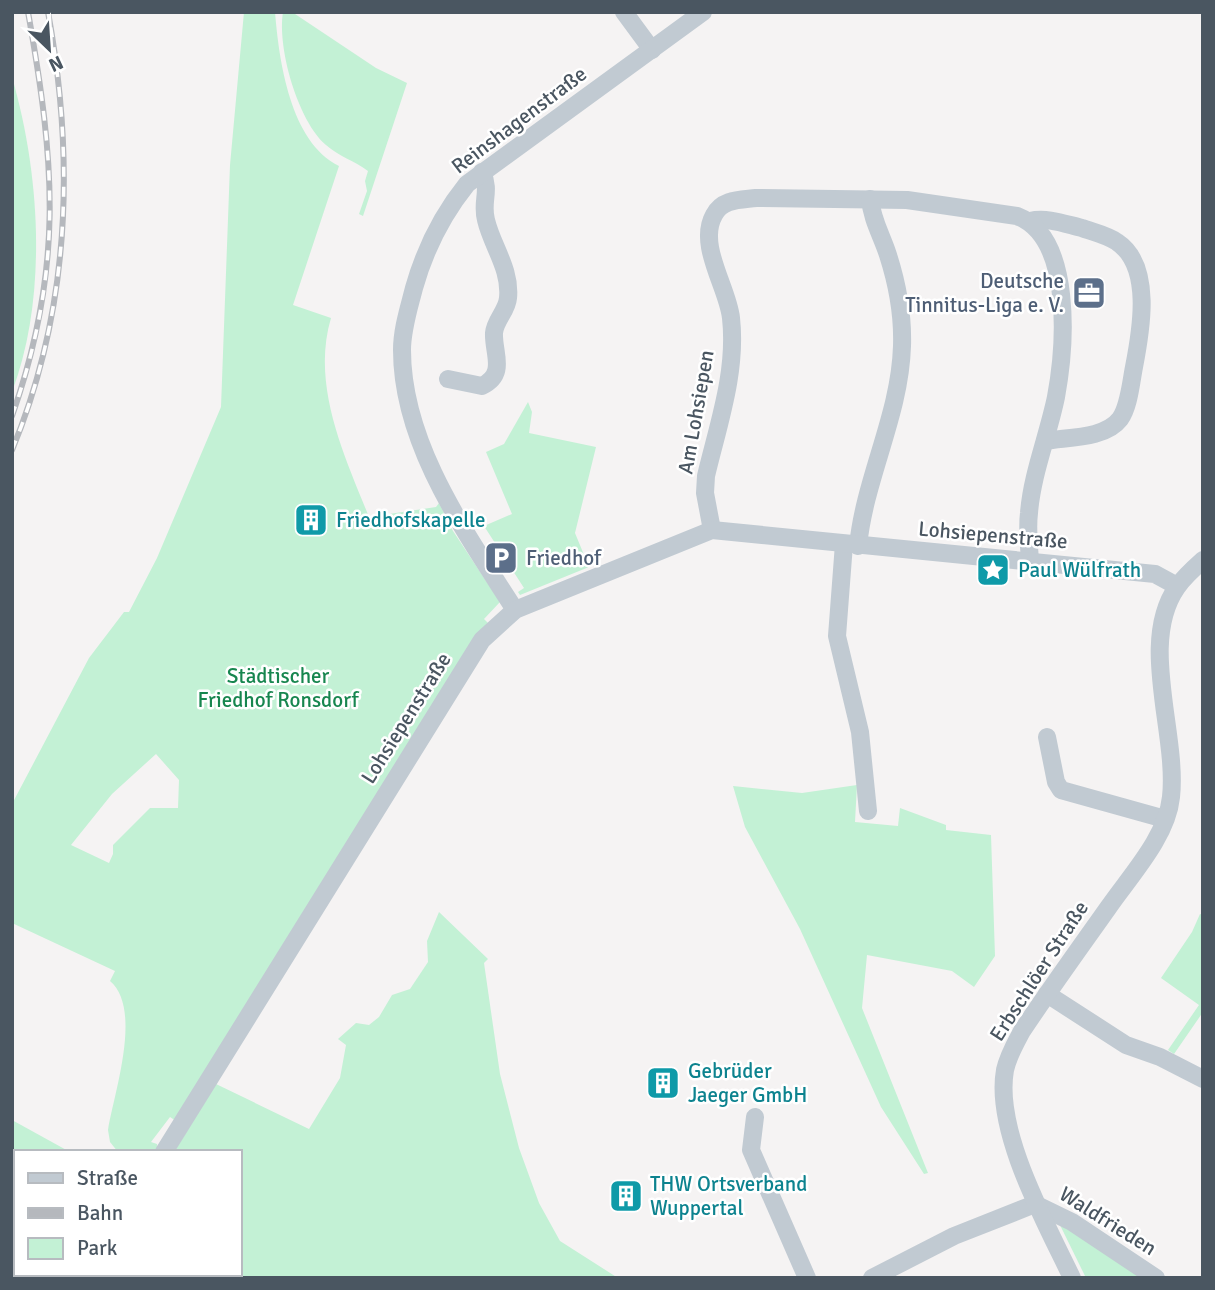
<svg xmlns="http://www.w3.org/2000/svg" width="1215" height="1290" font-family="Signika,sans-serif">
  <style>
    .green { fill: #c3f1d5; fill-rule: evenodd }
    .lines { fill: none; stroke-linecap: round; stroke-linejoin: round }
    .minor { stroke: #c1cad2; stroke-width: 18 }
    .rail-casing { stroke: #b5b8bd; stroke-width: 6 }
    .rail { stroke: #fff; stroke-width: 3.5; stroke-dasharray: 10; stroke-linecap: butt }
    .labels { text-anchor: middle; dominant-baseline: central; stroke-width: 5; stroke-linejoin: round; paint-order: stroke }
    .street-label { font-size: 21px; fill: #4a5661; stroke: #fff }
    .service-label { font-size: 21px; fill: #4e5e75; stroke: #fff; text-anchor: end }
    .culture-label { font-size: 21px; fill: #0d838f; stroke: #fff; text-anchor: start }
    .park-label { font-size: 21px; fill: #17864f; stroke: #fff }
  </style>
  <rect width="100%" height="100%" fill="#f5f3f3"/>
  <g class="green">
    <path d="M244 12H275C279 60 290 142 339 166L293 305 331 318C311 385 344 455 369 517L436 507 439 503 453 531 500 602 484 619 488 623 176 1121 170 1117 151 1142 157 1144 158 1152H118L110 1142 108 1130C114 1093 143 1009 110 981L115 971 12 923V804L89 658 124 612H129L157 558 221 407 230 165ZM156 754 179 780 178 808H150L113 845V854L109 863 71 845 112 794Z"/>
    <path d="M283 12H292L376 68 407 83 363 216 359 214 367 191 365 181 368 171C355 161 338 156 326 145 298 121 277 48 283 12Z"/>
    <path d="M12 77C40 174 48 296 12 392Z"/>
    <path d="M528 402 532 412 529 433 596 447 575 533 589 567 520 595 518 592 524 588 484 526 512 514 486 452 504 444Z"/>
    <path d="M857 785 855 822 898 826 900 808 946 825V830L991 835 995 956 974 987 952 971 867 955 862 1008 928 1173 924 1174 881 1107 800 929 745 827 733 786 802 793Z"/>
    <path d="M439 912 488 959 484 963 500 1074 519 1148 539 1203 560 1241 618 1278H207L203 1274H240V1152H174L216 1084 309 1129 340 1078 346 1045 338 1039 356 1023 369 1025 379 1017 392 995 410 989 428 962 427 941Z"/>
    <path d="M1200 914 1203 915V1012L1174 1054 1168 1050 1199 1005 1161 978 1192 932Z"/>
    <path d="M12 1120 70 1152H16V1274H82L80 1278H12Z"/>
    <path d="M1059 1223 1148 1278H1086Z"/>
  </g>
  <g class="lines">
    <g class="minor">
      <path d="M624 12 652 50"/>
      <path d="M1030 221C1047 217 1065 224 1082 228 1093 232 1107 235 1117 242 1153 266 1141 331 1134 367 1131 382 1129 407 1120 419 1105 439 1067 437 1045 441"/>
      <path d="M448 379 482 386C507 374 493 353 494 333 495 320 507 311 508 298 511 269 492 246 486 220 481 201 491 192 482 172"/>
      <path d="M712 530 705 493 706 476C718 425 737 372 731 318 728 288 697 245 714 215 722 199 740 200 756 198L907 200 1017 216C1074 238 1065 348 1056 397 1048 436 1032 474 1029 513 1027 528 1029 545 1030 561"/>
      <path d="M844 544 837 636 860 732 868 811"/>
      <path d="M858 546C865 477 900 415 902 346 903 316 897 283 888 255 882 236 872 220 870 199"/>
      <path d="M515 610C466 533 402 445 402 350 402 329 409 308 414 288 425 249 442 215 467 184L703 12"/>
      <path d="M1047 737 1056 782 1061 790 1165 819"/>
      <path d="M1047 994 1126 1045 1160 1057 1203 1079"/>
      <path d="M755 1117 751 1150 807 1278"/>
      <path d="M164 1152 482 640 515 610 712 530 1155 574 1177 586"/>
      <path d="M1035 1204 1072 1222 1156 1278"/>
      <path d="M86 1278 88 1274"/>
      <path d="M872 1278 954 1236 1035 1204"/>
      <path d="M1072 1278C1046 1223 994 1131 1005 1070 1008 1056 1015 1044 1022 1031 1050 989 1079 949 1108 908 1130 876 1167 837 1171 797 1178 733 1138 643 1177 587 1184 577 1194 568 1203 560"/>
    </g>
    <defs>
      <g id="rail">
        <path d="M12 416C64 268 55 163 28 12"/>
        <path d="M12 450C70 310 75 160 48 12"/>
      </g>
    </defs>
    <use href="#rail" class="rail-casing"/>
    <use href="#rail" class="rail"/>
  </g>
  <defs>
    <symbol id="office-square" viewBox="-11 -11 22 22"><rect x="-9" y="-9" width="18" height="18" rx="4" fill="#5c6f8a" stroke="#fff"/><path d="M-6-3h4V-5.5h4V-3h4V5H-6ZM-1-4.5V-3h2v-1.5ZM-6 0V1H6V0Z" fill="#fff"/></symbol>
    <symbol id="building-square" viewBox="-11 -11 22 22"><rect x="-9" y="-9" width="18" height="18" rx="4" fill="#0f9aa8" stroke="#fff"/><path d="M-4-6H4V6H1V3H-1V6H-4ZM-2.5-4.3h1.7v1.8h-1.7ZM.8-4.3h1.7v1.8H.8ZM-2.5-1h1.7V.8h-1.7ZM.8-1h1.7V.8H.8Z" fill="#fff"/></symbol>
    <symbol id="parking-square" viewBox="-11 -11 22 22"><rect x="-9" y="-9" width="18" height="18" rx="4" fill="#5c6f8a" stroke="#fff"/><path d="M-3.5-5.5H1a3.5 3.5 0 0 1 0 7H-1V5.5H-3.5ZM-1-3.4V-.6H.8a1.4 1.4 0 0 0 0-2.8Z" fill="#fff"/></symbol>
    <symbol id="sight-square" viewBox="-11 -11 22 22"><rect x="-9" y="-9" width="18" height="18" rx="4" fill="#0f9aa8" stroke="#fff"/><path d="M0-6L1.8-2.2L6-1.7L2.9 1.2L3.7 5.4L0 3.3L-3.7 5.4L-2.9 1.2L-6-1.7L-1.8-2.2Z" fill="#fff"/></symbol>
  </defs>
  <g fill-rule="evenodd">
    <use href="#office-square" x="1070" y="274" width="38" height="38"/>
    <use href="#building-square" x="292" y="501" width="38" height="38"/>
    <use href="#parking-square" x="482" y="539" width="38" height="38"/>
    <use href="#sight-square" x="974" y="551" width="38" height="38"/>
    <use href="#building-square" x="644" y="1064" width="38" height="38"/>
    <use href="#building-square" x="607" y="1177" width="38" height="38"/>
  </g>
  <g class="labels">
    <g class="street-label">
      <text transform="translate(519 120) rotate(-37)">Reinshagenstraße</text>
      <text transform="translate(696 412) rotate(-80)">Am Lohsiepen</text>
      <text transform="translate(993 535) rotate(5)">Lohsiepenstraße</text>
      <text transform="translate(406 718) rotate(-58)">Lohsiepenstraße</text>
      <text transform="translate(1039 971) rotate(-57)">Erbschlöer Straße</text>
      <text transform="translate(1108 1221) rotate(32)">Waldfrieden</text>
    </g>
    <g class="service-label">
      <text x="1064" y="281">Deutsche<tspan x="1064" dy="24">Tinnitus-Liga e. V.</tspan></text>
      <text x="526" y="558" text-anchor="start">Friedhof</text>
    </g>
    <g class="culture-label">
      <text x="336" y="520">Friedhofskapelle</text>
      <text x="1018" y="570">Paul Wülfrath</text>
      <text x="688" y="1071">Gebrüder<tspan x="688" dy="24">Jaeger GmbH</tspan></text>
      <text x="650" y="1184">THW Ortsverband<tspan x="650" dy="24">Wuppertal</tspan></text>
    </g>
    <g class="park-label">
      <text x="278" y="676">Städtischer<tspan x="278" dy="24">Friedhof Ronsdorf</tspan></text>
    </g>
  </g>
  <rect width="1215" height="1290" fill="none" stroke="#4a5661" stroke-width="28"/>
  <rect x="14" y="1150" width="228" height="126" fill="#ffffff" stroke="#b7bbc0" stroke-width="2"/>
  <rect x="28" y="1173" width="35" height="10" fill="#c1cad2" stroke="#b7bbc0" stroke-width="2"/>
  <text x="77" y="1185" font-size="21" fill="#4a5661">Straße</text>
  <rect x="28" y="1208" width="35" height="10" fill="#b5b8bd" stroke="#b7bbc0" stroke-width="2"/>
  <text x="77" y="1220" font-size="21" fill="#4a5661">Bahn</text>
  <rect x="28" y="1238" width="35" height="21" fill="#c3f1d5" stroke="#b7bbc0" stroke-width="2"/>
  <text x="77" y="1255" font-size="21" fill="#4a5661">Park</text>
  <g transform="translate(49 49) rotate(155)" stroke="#ffffff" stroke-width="5" paint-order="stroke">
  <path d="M0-5L12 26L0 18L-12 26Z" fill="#4a5661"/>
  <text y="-10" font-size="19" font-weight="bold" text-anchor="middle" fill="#4a5661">N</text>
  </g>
</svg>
